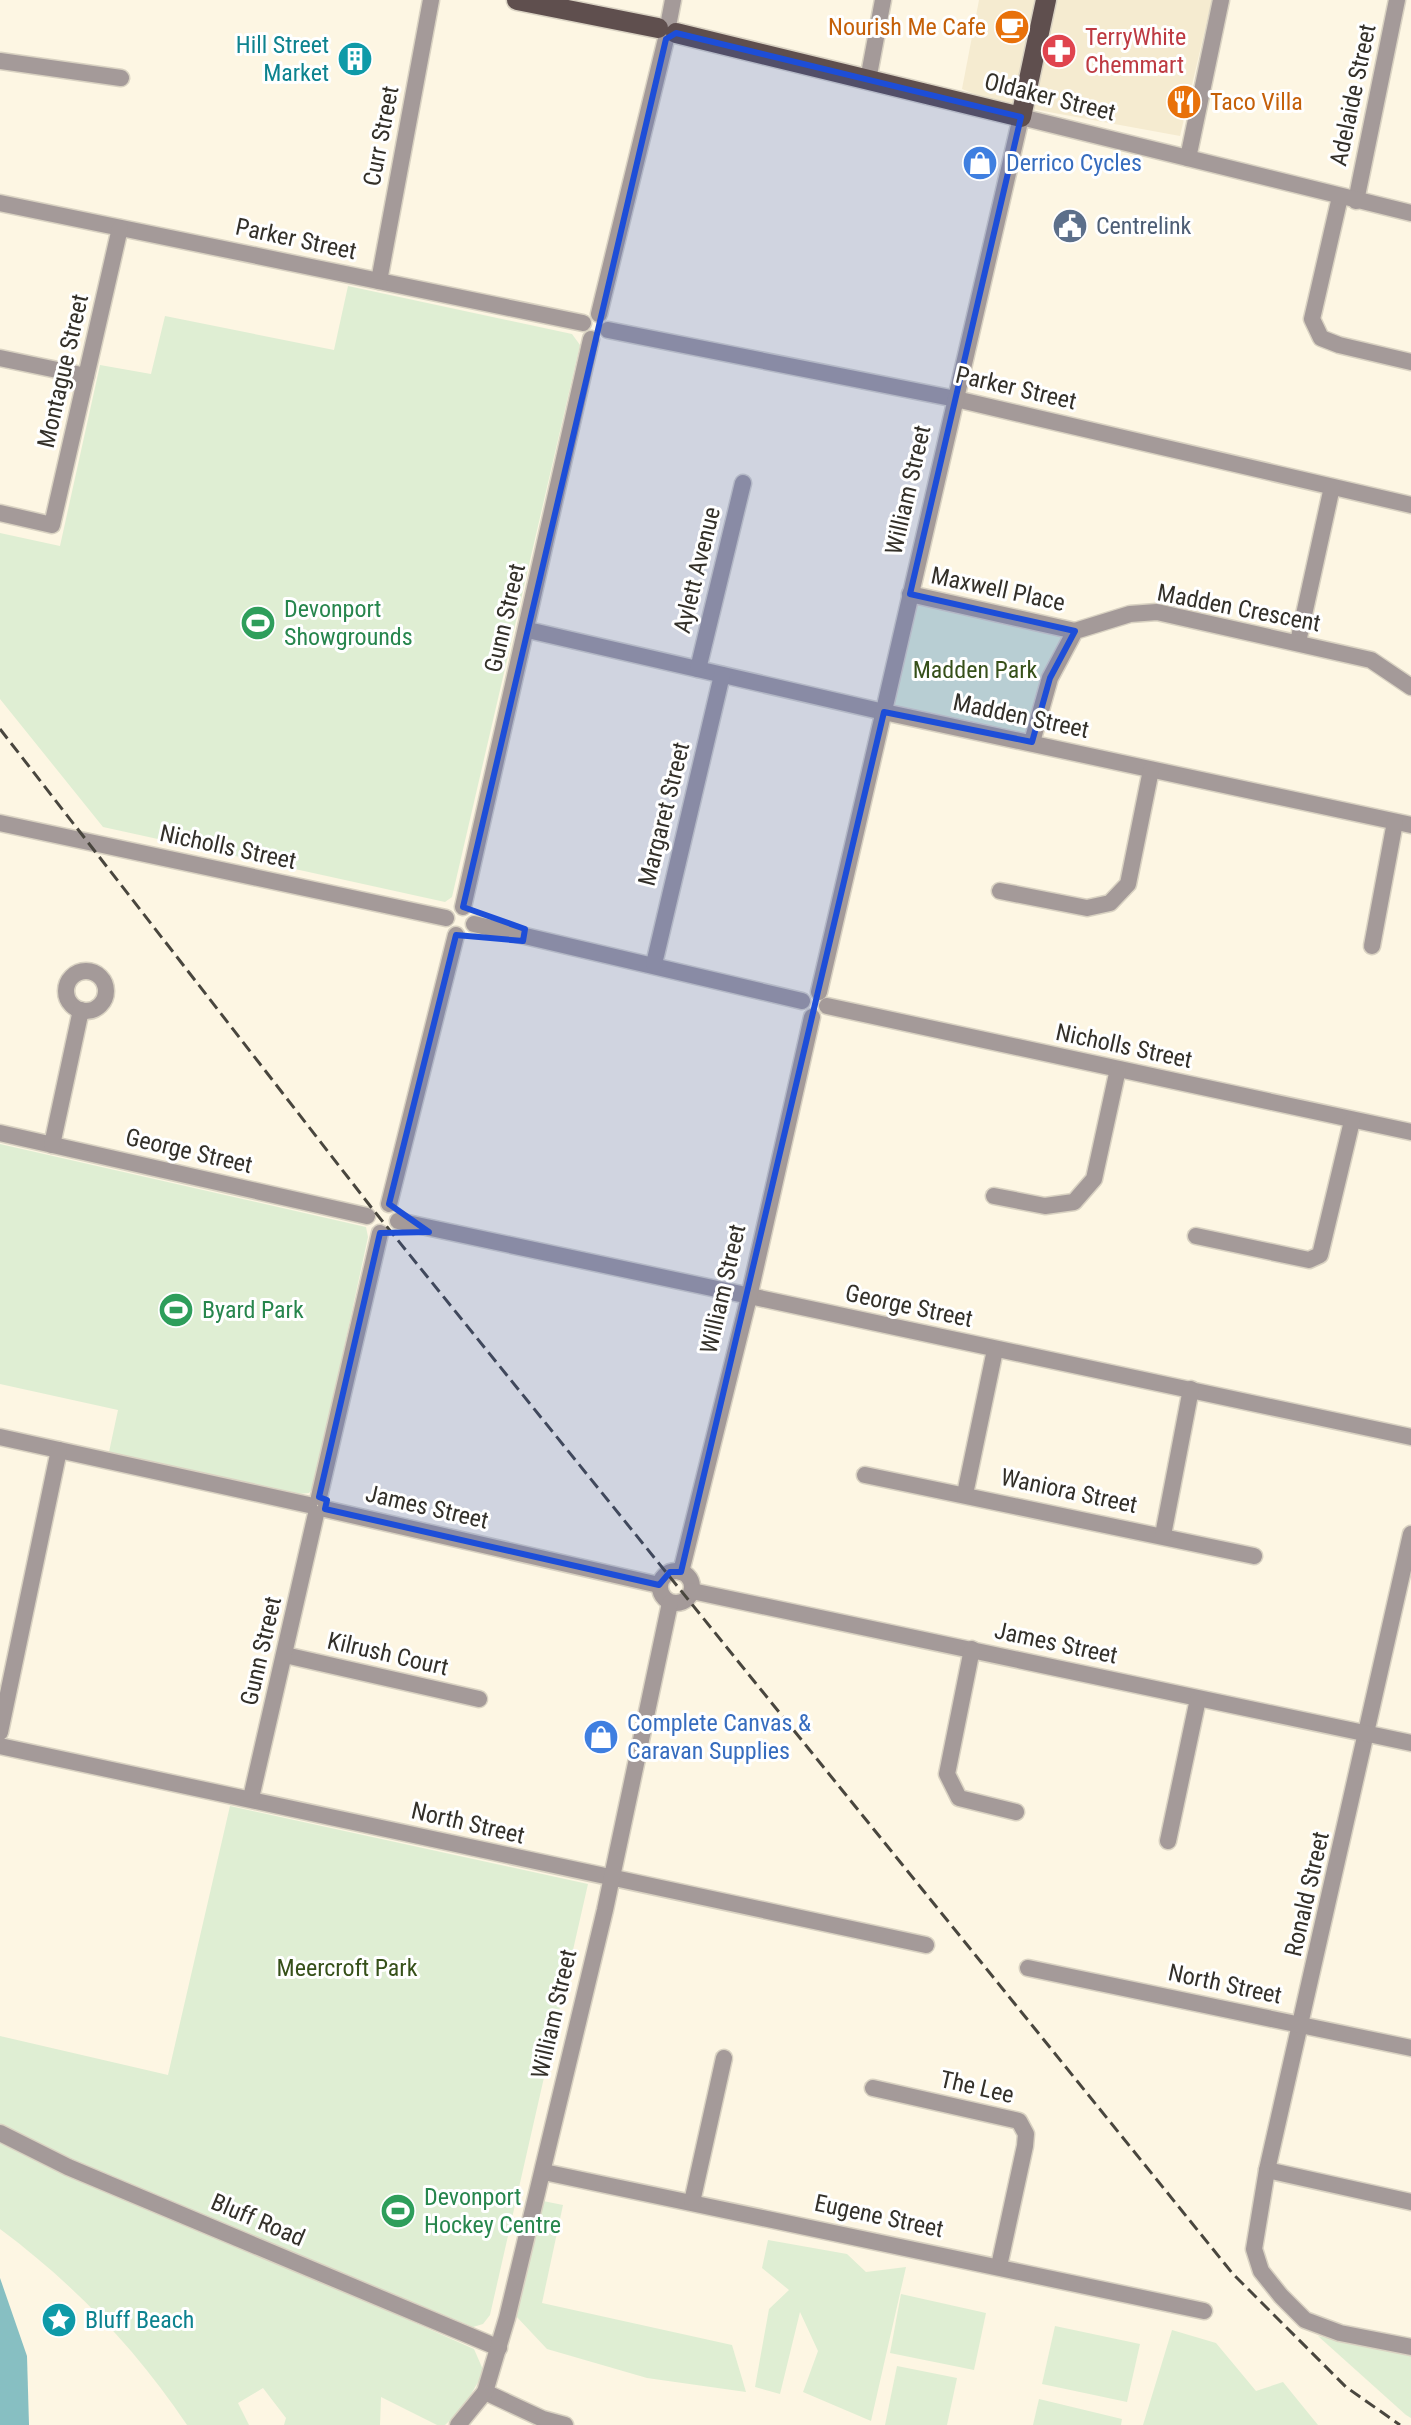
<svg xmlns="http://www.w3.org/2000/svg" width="1411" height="2425" font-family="'Roboto Condensed',sans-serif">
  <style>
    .built { fill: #f5ebd0 }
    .green { fill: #dfeed3 }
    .water { fill: #87bfc2 }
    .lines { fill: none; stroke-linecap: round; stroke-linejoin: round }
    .minor-casing { stroke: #d9d2c2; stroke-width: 19 }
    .major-casing { stroke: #d9d2c2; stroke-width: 23 }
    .minor { stroke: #a49a99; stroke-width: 16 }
    .major { stroke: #5f4f4e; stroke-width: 20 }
    .rail { stroke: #49463e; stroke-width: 3; stroke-dasharray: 12 6; stroke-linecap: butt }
    .marked { fill: #1d4ed8; fill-opacity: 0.2; stroke: #1d4ed8; stroke-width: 6; stroke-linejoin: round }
    .labels { text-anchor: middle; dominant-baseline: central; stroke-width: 6; stroke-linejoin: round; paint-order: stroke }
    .food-label { font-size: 24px; fill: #c56008; stroke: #fff; text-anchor: end }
    .health-label { font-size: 24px; fill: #be3a42; stroke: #fff; text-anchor: start }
    .culture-label { font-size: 24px; fill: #0d838f; stroke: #fff; text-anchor: end }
    .street-label { font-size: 24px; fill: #333029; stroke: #fff }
    .shop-label { font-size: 24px; fill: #366cbe; stroke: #fff; text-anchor: start }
    .service-label { font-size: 24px; fill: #4e5e75; stroke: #fff; text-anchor: start }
    .leisure-label { font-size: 24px; fill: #27864d; stroke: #fff; text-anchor: start }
    .park-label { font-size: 24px; fill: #365019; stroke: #fff }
  </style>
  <rect width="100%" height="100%" fill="#fdf6e3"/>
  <path class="built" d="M979 0H1212L1180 136 994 102 962 89Z"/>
  <g class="green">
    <path d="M348 286 572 334 580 345 452 897 445 902 103 827 0 699V533L60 546 100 365 151 374 165 316 334 350Z"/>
    <path d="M910 594 1075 631 1032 742 884 712Z"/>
    <path d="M0 1144 366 1227 368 1237 314 1487 309 1493 298 1494 109 1452 118 1410 0 1384Z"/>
    <path d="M230 1806 588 1884 490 2315 483 2324 473 2327 0 2131V2036L168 2075Z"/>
    <path d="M0 2139 474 2349 484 2372 463 2408 445 2425H437L381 2397 380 2425H284L286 2418 263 2388 238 2403 249 2425H187C136 2349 74 2284 0 2229Z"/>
    <path d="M543 2201 563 2205 542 2303 732 2345 746 2392 647 2378 547 2349 515 2315Z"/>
    <path d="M768 2240 847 2254 866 2272 906 2267 871 2421 803 2392 818 2351 800 2312 780 2394 755 2387 769 2309 789 2290 762 2268Z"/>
    <path d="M901 2294 986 2313 974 2370 890 2353Z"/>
    <path d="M1055 2326 1140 2344 1127 2402 1042 2384Z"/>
    <path d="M1172 2330 1216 2343 1256 2391 1283 2382 1318 2425H1143Z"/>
    <path d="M1318 2336 1411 2356V2418L1406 2415Z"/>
    <path d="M897 2366 957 2378 947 2425H885Z"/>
    <path d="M1039 2399 1122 2419 1121 2425H1033Z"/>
  </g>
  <path class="water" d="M0 2278 27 2356 29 2425H0Z"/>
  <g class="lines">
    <defs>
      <g id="minor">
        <path d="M669 21 673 0"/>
        <path d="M0 61 121 78"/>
        <path d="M868 80 883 0"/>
        <path d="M1188 158 1221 0"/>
        <path d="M1340 197 1312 319 1321 338 1339 345 1411 362"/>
        <path d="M1356 201 1397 0"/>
        <path d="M0 203 583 323"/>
        <path d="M379 281 431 0"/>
        <path d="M599 314 666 39"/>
        <path d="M608 330 956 399 1411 505"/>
        <path d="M0 358 86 376"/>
        <path d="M0 513 52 525 120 228"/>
        <path d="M910 594 1075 631"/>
        <path d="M528 630 884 712 1411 825"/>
        <path d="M1298 642 1332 487"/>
        <path d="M698 669 743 483"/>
        <path d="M1032 742 1050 678 1075 631 1130 614 1157 612 1371 660 1411 687"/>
        <path d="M0 823 446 918"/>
        <path d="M1000 891 1087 908 1110 903 1128 884 1151 770"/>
        <path d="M463 907 591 339"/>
        <path d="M474 924 802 1001"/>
        <path d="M1372 946 1395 822"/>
        <path d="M654 964 722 675"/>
        <circle cx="86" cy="991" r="20"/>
        <path d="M819 992 1021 117 1411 213"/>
        <path d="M827 1006 1411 1132"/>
        <path d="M0 1133 367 1216"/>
        <path d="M52 1145 81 1010"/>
        <path d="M994 1196 1045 1206 1074 1202 1094 1179 1118 1069"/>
        <path d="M389 1204 456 935"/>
        <path d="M398 1221 1411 1437"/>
        <path d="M1196 1236 1309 1260 1320 1255 1352 1121"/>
        <path d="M0 1437 309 1505"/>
        <path d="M865 1475 1254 1556"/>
        <path d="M965 1494 995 1350"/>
        <path d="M319 1497 380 1233"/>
        <path d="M325 1509 659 1585"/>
        <path d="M1411 1534 1267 2170 1254 2249 1261 2271 1281 2296 1305 2320 1340 2333 1411 2347"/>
        <path d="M1163 1535 1191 1389"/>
        <circle cx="676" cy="1587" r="16"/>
        <path d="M681 1572 749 1297 812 1017"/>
        <path d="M692 1591 1411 1743"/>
        <path d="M972 1649 947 1774 959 1798 1016 1812"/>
        <path d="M285 1655 479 1699"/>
        <path d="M0 1732 59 1450"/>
        <path d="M0 1746 926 1945"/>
        <path d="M251 1798 316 1514"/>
        <path d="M1168 1841 1198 1699"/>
        <path d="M1028 1968 1411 2048"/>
        <path d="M873 2088 1019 2121 1026 2134 1025 2146 999 2266"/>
        <path d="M0 2133 68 2167 499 2348"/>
        <path d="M1267 2170 1411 2202"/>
        <path d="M544 2172 1204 2311"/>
        <path d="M692 2202 724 2058"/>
        <path d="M485 2392 543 2419 565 2425"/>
        <path d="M458 2425 485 2392 507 2318 605 1910 670 1603"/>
      </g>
      <g id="major">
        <path d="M517 0 658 28"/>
        <path d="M676 33 1021 117 1046 0"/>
      </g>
    </defs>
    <use href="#minor" class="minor-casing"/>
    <use href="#major" class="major-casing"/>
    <use href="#minor" class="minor"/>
    <use href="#major" class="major"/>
    <path class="rail" d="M0 729 371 1207 1233 2274 1346 2387 1400 2425"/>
  </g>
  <path class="marked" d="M676 33 1021 117 910 594 1075 631 1050 678 1032 742 884 712 681 1572H670L659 1585 325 1509 327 1500 319 1497 380 1233 429 1232 389 1204 456 935 523 941 525 929 463 907 666 39Z"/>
  <defs>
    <symbol id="cafe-disc" viewBox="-11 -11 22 22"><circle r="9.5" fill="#e8710a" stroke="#fff"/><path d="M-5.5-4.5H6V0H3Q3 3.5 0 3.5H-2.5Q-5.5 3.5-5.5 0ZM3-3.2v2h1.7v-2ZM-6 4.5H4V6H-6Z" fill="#fff"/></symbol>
    <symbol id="pharmacy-disc" viewBox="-11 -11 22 22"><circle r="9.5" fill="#e0444e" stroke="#fff"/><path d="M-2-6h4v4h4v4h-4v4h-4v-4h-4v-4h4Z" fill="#fff"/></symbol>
    <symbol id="building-disc" viewBox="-11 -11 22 22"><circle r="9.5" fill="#0f9aa8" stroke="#fff"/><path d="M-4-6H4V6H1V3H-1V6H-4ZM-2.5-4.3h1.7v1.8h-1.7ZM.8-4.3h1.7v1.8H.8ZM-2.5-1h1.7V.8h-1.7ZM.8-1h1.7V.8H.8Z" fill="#fff"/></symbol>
    <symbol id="restaurant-disc" viewBox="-11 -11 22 22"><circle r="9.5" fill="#e8710a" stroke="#fff"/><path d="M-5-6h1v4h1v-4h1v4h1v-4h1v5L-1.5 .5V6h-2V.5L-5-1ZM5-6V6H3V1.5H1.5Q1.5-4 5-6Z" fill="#fff"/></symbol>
    <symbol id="shop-disc" viewBox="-11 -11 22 22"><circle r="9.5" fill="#3f7fe0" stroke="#fff"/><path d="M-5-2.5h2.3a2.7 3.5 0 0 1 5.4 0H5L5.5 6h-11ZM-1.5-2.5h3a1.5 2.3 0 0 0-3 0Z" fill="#fff"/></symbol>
    <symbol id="civic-disc" viewBox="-11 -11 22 22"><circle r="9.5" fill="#5c6f8a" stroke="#fff"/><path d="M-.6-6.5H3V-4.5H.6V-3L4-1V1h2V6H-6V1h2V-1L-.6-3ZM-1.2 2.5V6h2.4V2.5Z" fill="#fff"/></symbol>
    <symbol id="stadium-disc" viewBox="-11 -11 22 22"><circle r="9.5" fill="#2e9e5b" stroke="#fff"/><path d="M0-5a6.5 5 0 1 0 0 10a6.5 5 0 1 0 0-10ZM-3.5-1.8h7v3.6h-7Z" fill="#fff"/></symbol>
    <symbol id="sight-disc" viewBox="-11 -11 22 22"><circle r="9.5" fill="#0f9aa8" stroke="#fff"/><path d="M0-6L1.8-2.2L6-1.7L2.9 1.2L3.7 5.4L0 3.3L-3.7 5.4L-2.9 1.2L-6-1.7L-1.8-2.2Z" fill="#fff"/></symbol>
  </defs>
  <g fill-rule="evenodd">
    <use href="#cafe-disc" x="992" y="7" width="40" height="40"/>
    <use href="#pharmacy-disc" x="1039" y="31" width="40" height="40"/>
    <use href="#building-disc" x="335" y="39" width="40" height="40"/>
    <use href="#restaurant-disc" x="1164" y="82" width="40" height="40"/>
    <use href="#shop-disc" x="960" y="143" width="40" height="40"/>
    <use href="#civic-disc" x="1050" y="206" width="40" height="40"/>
    <use href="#stadium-disc" x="238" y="603" width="40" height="40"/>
    <use href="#stadium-disc" x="156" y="1290" width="40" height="40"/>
    <use href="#shop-disc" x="581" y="1717" width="40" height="40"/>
    <use href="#stadium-disc" x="378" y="2191" width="40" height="40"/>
    <use href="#sight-disc" x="39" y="2300" width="40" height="40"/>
  </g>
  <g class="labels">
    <g class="food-label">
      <text x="986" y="27">Nourish Me Cafe</text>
      <text x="1210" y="102" text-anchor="start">Taco Villa</text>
    </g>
    <g class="health-label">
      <text x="1085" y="37">TerryWhite<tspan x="1085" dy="28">Chemmart</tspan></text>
    </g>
    <g class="culture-label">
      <text x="329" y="45">Hill Street<tspan x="329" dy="28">Market</tspan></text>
      <text x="85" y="2320" text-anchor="start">Bluff Beach</text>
    </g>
    <g class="street-label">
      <text transform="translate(1353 95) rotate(-78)">Adelaide Street</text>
      <text transform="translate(1050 97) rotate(14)">Oldaker Street</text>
      <text transform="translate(381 136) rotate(-79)">Curr Street</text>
      <text transform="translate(296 239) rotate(12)">Parker Street</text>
      <text transform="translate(63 371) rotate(-77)">Montague Street</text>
      <text transform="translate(1016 388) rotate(13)">Parker Street</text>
      <text transform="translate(908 490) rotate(-77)">William Street</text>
      <text transform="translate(697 570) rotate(-76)">Aylett Avenue</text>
      <text transform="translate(998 589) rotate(12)">Maxwell Place</text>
      <text transform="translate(1239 608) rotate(11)">Madden Crescent</text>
      <text transform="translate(505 618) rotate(-77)">Gunn Street</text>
      <text transform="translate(1021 716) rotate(12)">Madden Street</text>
      <text transform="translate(664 814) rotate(-76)">Margaret Street</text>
      <text transform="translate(228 847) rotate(12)">Nicholls Street</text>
      <text transform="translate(1124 1046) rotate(12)">Nicholls Street</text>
      <text transform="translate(189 1151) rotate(13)">George Street</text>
      <text transform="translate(723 1289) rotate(-77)">William Street</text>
      <text transform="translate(909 1306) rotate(12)">George Street</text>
      <text transform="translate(1069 1491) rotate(12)">Waniora Street</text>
      <text transform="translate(427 1507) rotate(13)">James Street</text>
      <text transform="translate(1056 1643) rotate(12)">James Street</text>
      <text transform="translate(261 1651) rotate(-77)">Gunn Street</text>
      <text transform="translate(388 1654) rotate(13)">Kilrush Court</text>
      <text transform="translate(468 1823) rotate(13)">North Street</text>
      <text transform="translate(1307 1894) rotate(-77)">Ronald Street</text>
      <text transform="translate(1225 1984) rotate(12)">North Street</text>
      <text transform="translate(554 2014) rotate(-77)">William Street</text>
      <text transform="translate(977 2087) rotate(13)">The Lee</text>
      <text transform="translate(879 2216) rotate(12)">Eugene Street</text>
      <text transform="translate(258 2220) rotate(23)">Bluff Road</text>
    </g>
    <g class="shop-label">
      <text x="1006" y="163">Derrico Cycles</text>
      <text x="627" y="1723">Complete Canvas &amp;<tspan x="627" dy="28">Caravan Supplies</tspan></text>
    </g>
    <g class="service-label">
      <text x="1096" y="226">Centrelink</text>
    </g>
    <g class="leisure-label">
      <text x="284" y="609">Devonport<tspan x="284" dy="28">Showgrounds</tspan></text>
      <text x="202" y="1310">Byard Park</text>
      <text x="424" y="2197">Devonport<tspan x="424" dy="28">Hockey Centre</tspan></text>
    </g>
    <g class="park-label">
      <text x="975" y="670">Madden Park</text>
      <text x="347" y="1968">Meercroft Park</text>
    </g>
  </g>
</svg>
